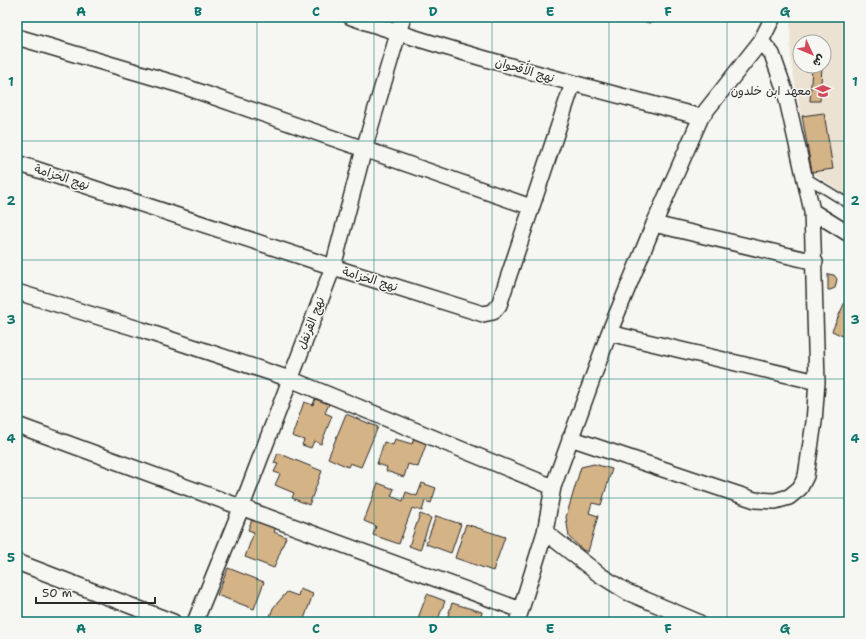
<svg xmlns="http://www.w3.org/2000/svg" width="866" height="639" viewBox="0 0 866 639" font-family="'Shantell Sans','Playpen Sans Arabic',sans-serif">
<rect width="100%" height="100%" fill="#f6f6f2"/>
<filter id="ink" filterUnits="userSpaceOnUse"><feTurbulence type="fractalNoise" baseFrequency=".025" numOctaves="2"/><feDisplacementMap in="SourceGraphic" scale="8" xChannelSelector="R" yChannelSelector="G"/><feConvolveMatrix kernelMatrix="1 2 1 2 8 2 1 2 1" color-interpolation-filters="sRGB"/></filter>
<g filter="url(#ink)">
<path fill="#ece2d2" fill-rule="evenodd" d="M790 17H849V198L812 172 791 62ZM800 42H824V66H800Z"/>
<path fill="#d4b387" stroke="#2b2b2b" d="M627 17H651L650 23Z
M812 66H822L820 101H810Z
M824 113 833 169 812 172 802 116Z
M828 274 834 275 837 279 835 288 830 290H828Z
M847 297 849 298V348L845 346 849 339 832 331Z
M315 399 329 404 325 413 332 416 321 444 314 441 311 448 302 445 304 440 292 436 304 402 313 405Z
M346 414 378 427 361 467 350 463 348 467 328 458Z
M414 438 427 442 418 467 408 464 404 477 386 471 387 467 377 464 384 442 393 445 395 439 412 444Z
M278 453 322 471 309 505 292 498 294 493 275 485 280 474 274 472 278 464 274 463Z
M594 464 612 469 601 505 592 503 589 513 598 516 588 552 583 550 569 537 566 517 581 467Z
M378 483 394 489 391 496 403 501 406 492 417 496 422 483 436 488 431 503 425 501 422 511 412 508 399 544 373 535 376 526 364 521Z
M254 514 278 522 274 532 286 537 274 568 245 557 254 532 248 530Z
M420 514 431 518 420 550 409 546Z
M436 516 461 524 451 553 426 544Z
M466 524 505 537 493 571 455 558Z
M228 568 264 582 254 609 217 595Z
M300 589 313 594 303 622H268L273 608 287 592 298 596Z
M427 594 445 601 437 622 417 621Z
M452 603 482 612 480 622H446Z"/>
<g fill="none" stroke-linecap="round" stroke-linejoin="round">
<g stroke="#2b2b2b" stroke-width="11">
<path id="service" d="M805 177 849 204"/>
</g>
<g stroke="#2b2b2b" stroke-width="18">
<path id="minor" d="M351 17C465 56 584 86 701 117
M17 37 177 84 531 207
M17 163 333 267 483 314 493 312 499 305 573 83
M812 211 849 234
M654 224 815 262
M17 292 142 330 290 379 553 487
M609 333 817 382
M17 425 521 610
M570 438 755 500 775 501 789 497 800 488 806 476 814 422 817 382 812 211 785 91 772 54 761 41
M545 532 600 575 627 592 698 622
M17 562 173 622
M195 622 242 506 333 267 364 149 403 17
M517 622 545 532 553 487 609 333 654 224 701 117 761 41 773 17"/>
</g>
<use href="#service" stroke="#f6f6f2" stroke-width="8"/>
<use href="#minor" stroke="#f6f6f2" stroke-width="15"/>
</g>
</g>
<path fill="none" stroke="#0f766e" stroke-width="1" stroke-opacity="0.55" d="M139 17V622M257 17V622M374 17V622M492 17V622M609 17V622M727 17V622M17 141H849M17 260H849M17 379H849M17 498H849"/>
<defs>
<g id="school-bare" transform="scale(1.2)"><path d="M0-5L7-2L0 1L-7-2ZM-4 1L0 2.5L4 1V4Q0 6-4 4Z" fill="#d1495b" stroke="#f6f6f2" stroke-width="2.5" paint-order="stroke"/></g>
</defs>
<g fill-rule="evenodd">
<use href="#school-bare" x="823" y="91"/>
</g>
<g text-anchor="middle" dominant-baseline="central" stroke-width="3" stroke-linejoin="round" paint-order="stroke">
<g font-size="12" fill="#2b2b2b" stroke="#f6f6f2">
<text transform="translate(525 70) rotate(16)">نهج الأُقحوان</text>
<text transform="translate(62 177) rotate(18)">نهج الخزامة</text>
<text transform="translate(370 279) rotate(17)">نهج الخزامة</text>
<text transform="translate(311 323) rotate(-69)">نهج القرنفل</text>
</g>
<g font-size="12" fill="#2b2b2b" stroke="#f6f6f2" text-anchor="end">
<text x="811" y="91">معهد ابن خلدون</text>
</g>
</g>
<rect width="866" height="639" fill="none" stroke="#f6f6f2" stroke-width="44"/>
<g transform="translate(812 54) rotate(134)"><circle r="19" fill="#f6f6f2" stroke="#a5a5a2"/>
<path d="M0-3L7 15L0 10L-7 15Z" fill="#d1495b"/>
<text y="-6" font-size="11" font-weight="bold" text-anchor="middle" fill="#2b2b2b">ش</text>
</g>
<path d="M36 597v6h119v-6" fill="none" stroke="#2b2b2b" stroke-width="2"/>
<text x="42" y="597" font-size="12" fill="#2b2b2b" stroke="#f6f6f2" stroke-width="3" paint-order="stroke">50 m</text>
<rect x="22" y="22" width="822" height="595" fill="none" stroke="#0f766e" stroke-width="1.5"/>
<g font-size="13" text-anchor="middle" font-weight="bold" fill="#0f766e">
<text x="81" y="16">A</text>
<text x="198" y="16">B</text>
<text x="316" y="16">C</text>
<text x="433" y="16">D</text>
<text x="550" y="16">E</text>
<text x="668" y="16">F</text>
<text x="785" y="16">G</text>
<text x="11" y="86">1</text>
<text x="855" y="86">1</text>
<text x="11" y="205">2</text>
<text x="855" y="205">2</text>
<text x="11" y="324">3</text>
<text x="855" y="324">3</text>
<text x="11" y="443">4</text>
<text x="855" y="443">4</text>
<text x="11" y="562">5</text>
<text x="855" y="562">5</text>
<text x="81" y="633">A</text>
<text x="198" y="633">B</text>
<text x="316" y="633">C</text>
<text x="433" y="633">D</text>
<text x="550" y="633">E</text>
<text x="668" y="633">F</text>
<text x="785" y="633">G</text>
</g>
</svg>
